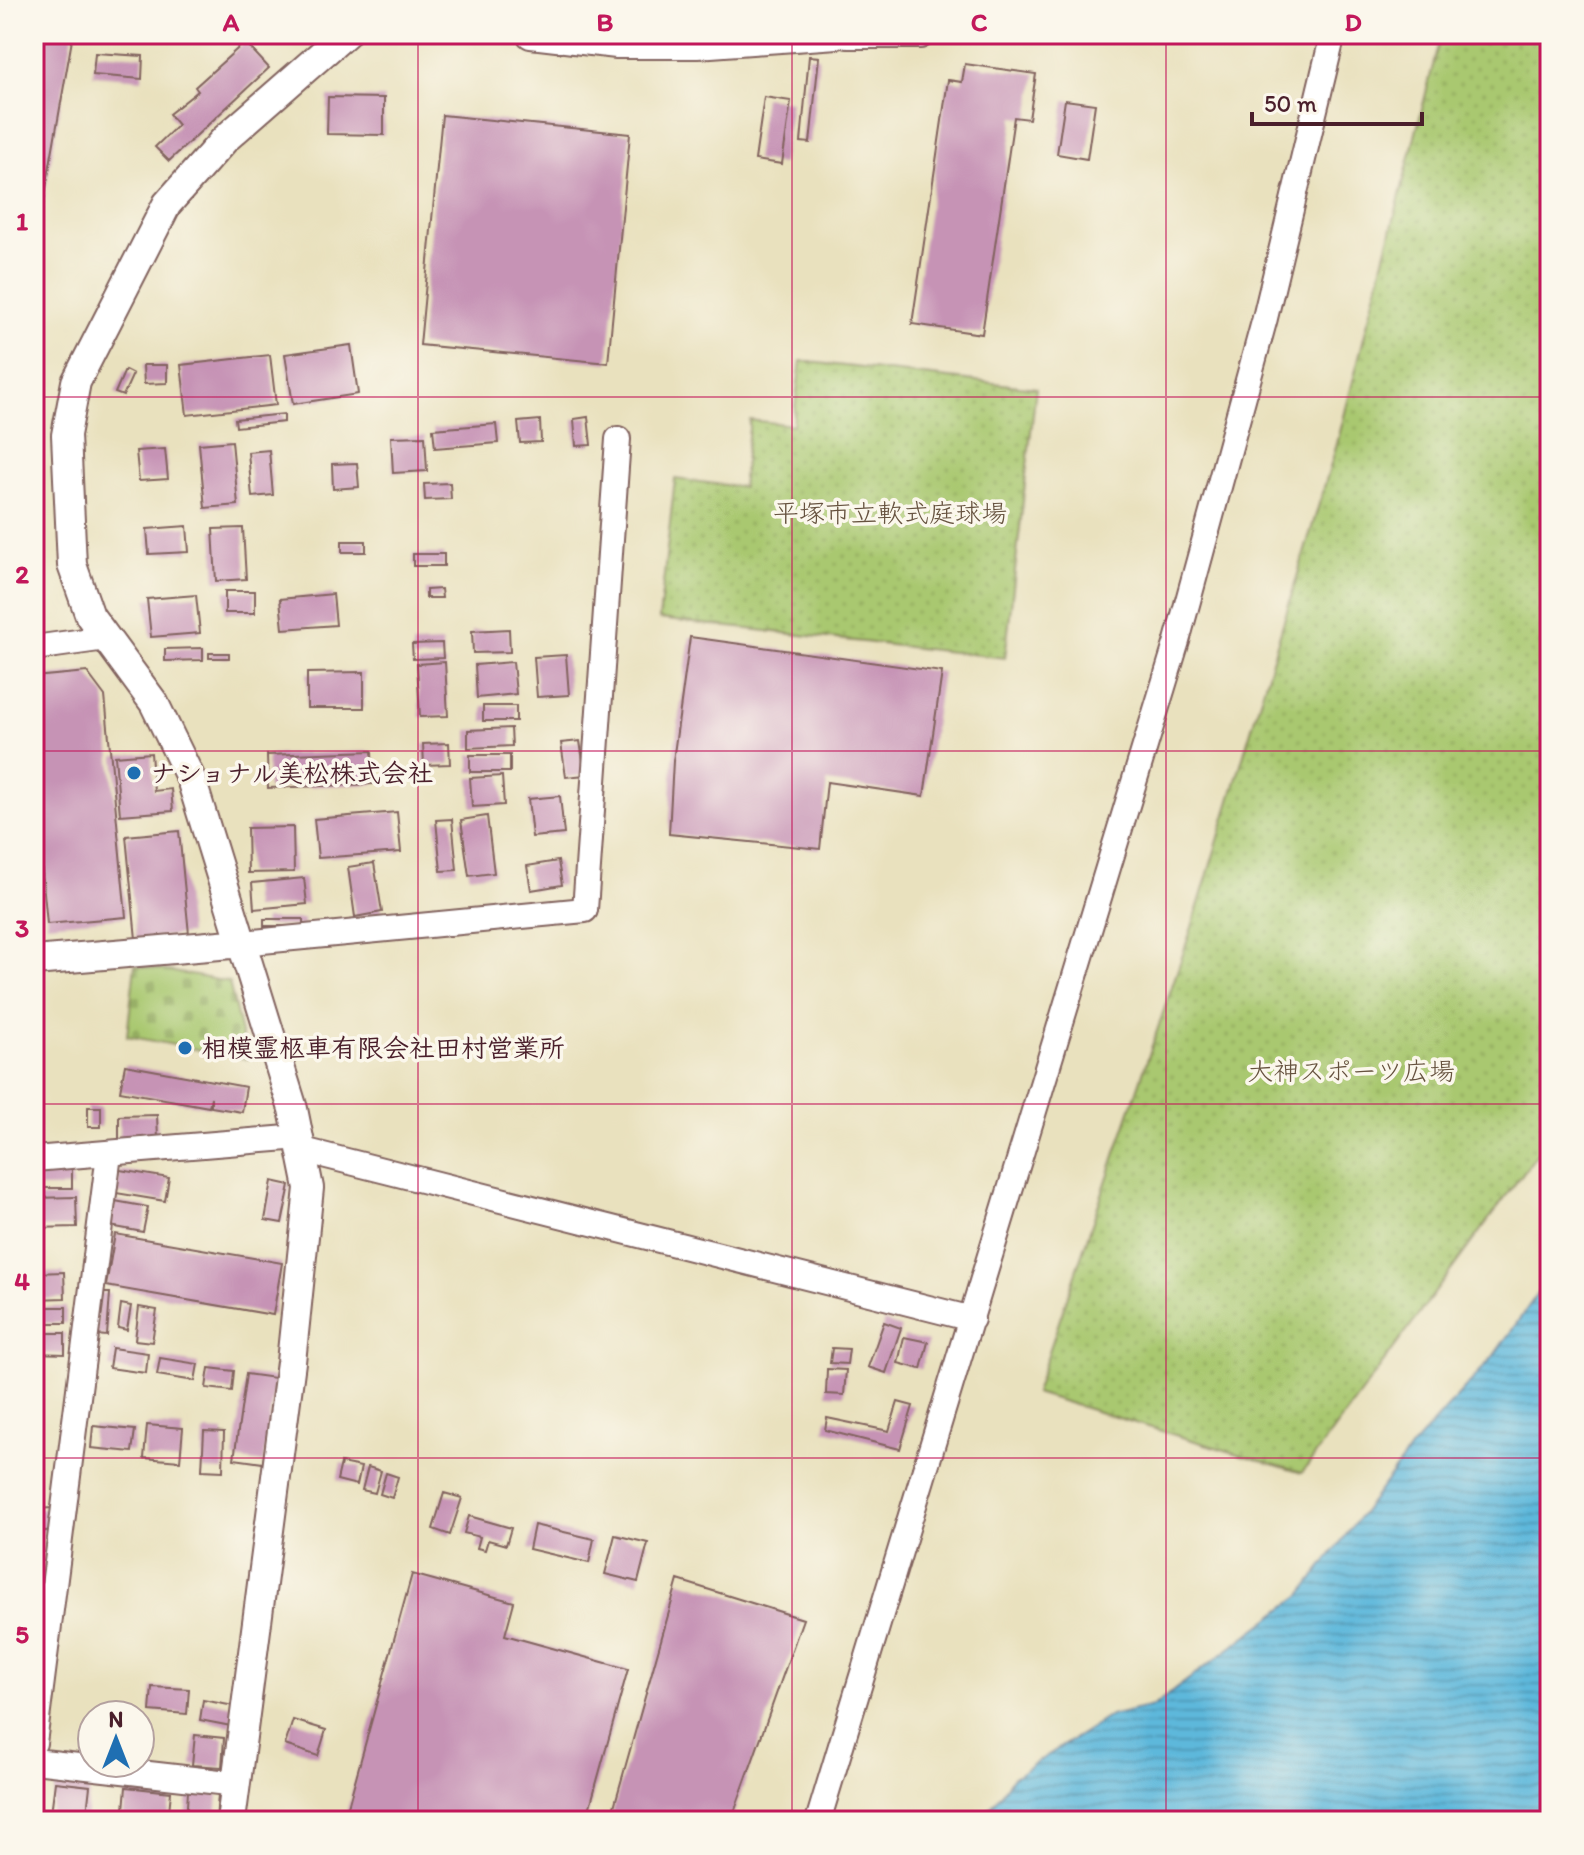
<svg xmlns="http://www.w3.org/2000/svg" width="1584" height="1855" viewBox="0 0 1584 1855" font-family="Itim,'Klee One',sans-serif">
<defs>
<pattern id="grass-dots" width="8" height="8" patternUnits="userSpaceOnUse" patternTransform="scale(2)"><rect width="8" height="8" fill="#a9c86f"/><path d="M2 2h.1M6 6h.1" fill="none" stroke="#93ab60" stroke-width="1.8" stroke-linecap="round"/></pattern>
<pattern id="cemetery-stones" width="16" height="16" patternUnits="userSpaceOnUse" patternTransform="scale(2)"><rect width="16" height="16" fill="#a9c86f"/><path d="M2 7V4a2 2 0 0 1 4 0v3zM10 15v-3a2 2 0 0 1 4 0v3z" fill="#93ab60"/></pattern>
<pattern id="water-rules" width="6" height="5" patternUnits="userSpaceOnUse" patternTransform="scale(2)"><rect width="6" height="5" fill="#5db8db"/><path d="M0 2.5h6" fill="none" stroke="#4f95b2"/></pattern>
</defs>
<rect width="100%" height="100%" fill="#fbf7ec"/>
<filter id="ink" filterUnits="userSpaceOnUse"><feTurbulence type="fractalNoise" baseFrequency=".0125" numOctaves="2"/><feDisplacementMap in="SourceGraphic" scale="16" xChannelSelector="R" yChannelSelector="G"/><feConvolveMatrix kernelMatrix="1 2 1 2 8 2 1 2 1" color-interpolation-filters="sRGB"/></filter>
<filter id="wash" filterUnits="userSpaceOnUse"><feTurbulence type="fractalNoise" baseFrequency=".006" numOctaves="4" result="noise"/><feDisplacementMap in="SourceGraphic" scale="32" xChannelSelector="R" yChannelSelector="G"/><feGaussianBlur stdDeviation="1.8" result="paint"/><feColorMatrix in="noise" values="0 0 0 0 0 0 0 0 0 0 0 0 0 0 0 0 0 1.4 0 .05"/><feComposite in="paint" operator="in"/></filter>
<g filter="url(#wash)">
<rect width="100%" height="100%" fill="#e9e1be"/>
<path fill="url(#grass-dots)" stroke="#7a744d" stroke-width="2" d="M1441 34H1550V1124L1545 1143 1302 1473 1035 1393 1192 927 1337 444Z
M801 361 1036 388 1005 658 659 619 675 479 742 487 750 420 793 425Z"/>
<path fill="url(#cemetery-stones)" stroke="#7a744d" stroke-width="2" d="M135 965 229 982 247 1059 127 1036Z"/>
<path fill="url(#water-rules)" stroke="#546c83" stroke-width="2" d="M1550 1276V1821H981L1012 1778 1110 1716 1153 1706 1301 1595 1412 1447 1492 1358Z"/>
<g id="blocks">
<path fill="#c693b5" d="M34 34H73L39 228 34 227Z
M245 42 269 68 169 161 155 147 178 125 169 114 198 91 195 87Z
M95 53 143 56 142 79 93 75Z
M809 56 819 57 810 143 801 142Z
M965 64 1036 74 1029 119 1014 117 982 334 912 324 948 80 962 82Z
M328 97 384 98V135L327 134Z
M764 97 791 101 782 164 755 160Z
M1065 100 1095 104 1087 159 1057 154Z
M442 115 630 134 608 363 420 345Z
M351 345 358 394 293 404 285 354Z
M270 355 276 405 187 415 181 365Z
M143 365H167V383L144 384Z
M125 370 133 374 123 396 115 393Z
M284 414V422L236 427 235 419Z
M588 417 591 445 576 446 574 419Z
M540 420 541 442 520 443 518 422Z
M496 424 498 443 435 448 433 429Z
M425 436 427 471 393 473 391 437Z
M232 441 238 505 205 508 199 444Z
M165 449 168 479 139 481 136 451Z
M269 450 273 495 252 497 248 452Z
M357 463 359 487 333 489 332 464Z
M450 483 451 499 425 500 424 484Z
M187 526 189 552 149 554 147 529Z
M243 528 246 579 216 581 213 529Z
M342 541H366V552H342Z
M413 554H444V566H413Z
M441 589 442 598H426V590Z
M225 591H255V613H225Z
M333 594 336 625 283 629 280 599Z
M196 595 200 633 151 637 147 599Z
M509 629 510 652 473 653 472 631Z
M690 637 942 672 924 796 827 782 820 849 669 834 673 761Z
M442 643 443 658 413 659 412 644Z
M203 648V660L165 661V649Z
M209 653H229V658H209Z
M566 655 569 695 537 697 534 657Z
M445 662 448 716 420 717 417 664Z
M513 662 516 694 477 698 475 665Z
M87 672 105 696 126 917 47 924 34 786V677Z
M364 672V708H307V673Z
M483 706H516V721H483Z
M511 728 512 746 468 748V730Z
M580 741 585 775 566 777 561 743Z
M449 743 450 764 424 765 423 744Z
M372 751 373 784 268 788 267 755Z
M151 753 154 791 171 789 173 811 120 815 115 756Z
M470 755H510V772H470Z
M502 776 504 805 472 807 470 778Z
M560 796 564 834 532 837 528 799Z
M397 812 401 852 318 858 314 819Z
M487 816 494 873 469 876 461 820Z
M452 819 457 870 441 871 436 820Z
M293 827 294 872 248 873 247 828Z
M179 831 189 934 136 939 126 836Z
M558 861 562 885 531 890 527 866Z
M374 863 382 912 355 917 348 867Z
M304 878 307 904 254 909 252 883Z
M264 919H303V926H264Z
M125 1065 246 1087 242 1112 211 1107V1097L209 1107 120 1091Z
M34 1105H39V1129H34Z
M88 1107H101V1127H88Z
M157 1115 158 1139 119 1140V1116Z
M39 1164H72V1188H39Z
M120 1170 169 1178 165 1201 116 1193Z
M272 1181 290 1185 282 1223 265 1220Z
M76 1197 77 1227 34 1228V1198Z
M115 1201 148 1207 143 1232 110 1226Z
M115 1234 282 1263 273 1315 106 1286Z
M64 1272 65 1298 34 1299V1273Z
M99 1293H110L107 1336 96 1335Z
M121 1304 131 1306 127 1330 118 1328Z
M34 1307H66V1323H34Z
M139 1307 157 1310 152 1342 135 1340Z
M884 1322 901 1328 886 1373 868 1367Z
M34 1333H65V1354L34 1353Z
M904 1337 928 1342 921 1369 898 1363Z
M112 1348 148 1353 146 1373 109 1368Z
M832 1348 849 1349 847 1364 830 1363Z
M160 1358 198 1364 195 1381 157 1375Z
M209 1368 234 1371 232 1391 206 1388Z
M827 1369 846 1370 844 1395 826 1394Z
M246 1374 275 1378 263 1463 234 1459Z
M898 1402 913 1406 900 1449 825 1430 827 1418 889 1431Z
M147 1425 183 1428 180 1461 144 1458Z
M93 1426 135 1430 132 1452 91 1448Z
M204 1431 224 1432 223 1471 202 1470Z
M341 1463 361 1467 357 1485 337 1480Z
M368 1467 381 1471 375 1493 362 1490Z
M386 1473 398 1477 392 1498 380 1494Z
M444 1493 462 1498 450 1535 433 1529Z
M53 1508 55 1530 34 1532V1509Z
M469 1516 511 1528 506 1545 488 1540 485 1550 477 1548 480 1537 464 1533Z
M534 1525 594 1539 589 1563 529 1549Z
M615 1535 648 1543 638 1582 605 1574Z
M412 1574 514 1602 505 1635 628 1669 586 1821H344Z
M678 1580 803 1619 731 1821H610Z
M34 1588 44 1589 41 1613 34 1612Z
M152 1687 189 1689 187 1714 150 1711Z
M203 1700 234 1706 231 1726 200 1720Z
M293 1720 326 1730 318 1756 285 1745Z
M195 1735 224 1738 222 1767 192 1765Z
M55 1782 90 1786 86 1821H50Z
M126 1787 171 1792 168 1821H123Z
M188 1791 218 1794 216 1821H186Z"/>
</g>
</g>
<g filter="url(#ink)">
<use href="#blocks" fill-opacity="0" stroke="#82635e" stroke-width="2"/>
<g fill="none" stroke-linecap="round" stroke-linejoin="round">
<g stroke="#82635e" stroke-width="28">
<path id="minor" d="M34 648 106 638
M243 943 585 910 618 439
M303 1150 972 1319
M34 1159 300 1137
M34 1743 109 1154
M34 1761 237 1784
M818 1821 1177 641 1265 318 1333 34"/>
</g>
<g stroke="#82635e" stroke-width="32">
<path id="tertiary" d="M531 34 617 44H697L837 34
M848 34H920
M34 961 243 943
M231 1821 291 1362 309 1188 293 1109 191 779 154 703 90 616 72 565 66 435 76 382 167 204 225 139 345 34"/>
</g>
<use href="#minor" stroke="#fff" stroke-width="24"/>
<use href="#tertiary" stroke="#fff" stroke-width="28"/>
</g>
</g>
<path fill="none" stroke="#c2185b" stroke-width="2" stroke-opacity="0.55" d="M418 34V1821M792 34V1821M1166 34V1821M34 397H1550M34 751H1550M34 1104H1550M34 1458H1550"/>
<g fill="#1f6fb2" stroke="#fbf7ec" stroke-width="3">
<circle cx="134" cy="773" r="8"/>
<circle cx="185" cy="1048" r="8"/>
</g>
<g text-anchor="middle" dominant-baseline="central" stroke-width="7" stroke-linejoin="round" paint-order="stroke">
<g font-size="26" fill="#66523f" stroke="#fbf7ec">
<text x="890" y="513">平塚市立軟式庭球場</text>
<text x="1351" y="1071">大神スポーツ広場</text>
</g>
<g font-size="26" font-weight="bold" fill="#4a1f2b" stroke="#fbf7ec" text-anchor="start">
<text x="150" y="773">ナショナル美松株式会社</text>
<text x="201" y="1048">相模霊柩車有限会社田村営業所</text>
</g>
</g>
<rect width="1584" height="1855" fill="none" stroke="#fbf7ec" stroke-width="88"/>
<g transform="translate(116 1739)"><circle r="38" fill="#fbf7ec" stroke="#b4a19f" stroke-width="2"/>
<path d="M0-6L14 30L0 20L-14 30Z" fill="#1f6fb2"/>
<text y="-12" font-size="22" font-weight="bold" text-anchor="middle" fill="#4a1f2b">N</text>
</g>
<path d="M1252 112v12h170v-12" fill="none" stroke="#4a1f2b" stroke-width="4"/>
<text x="1264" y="112" font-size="24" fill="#4a1f2b" stroke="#fbf7ec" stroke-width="6" paint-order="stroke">50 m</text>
<rect x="44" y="44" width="1496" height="1767" fill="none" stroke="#c2185b" stroke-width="3"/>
<g font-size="26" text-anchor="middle" font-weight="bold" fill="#c2185b">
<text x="231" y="31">A</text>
<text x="605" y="31">B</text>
<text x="979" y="31">C</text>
<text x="1353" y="31">D</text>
<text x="22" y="230">1</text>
<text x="22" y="583">2</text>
<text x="22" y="937">3</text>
<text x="22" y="1290">4</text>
<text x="22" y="1643">5</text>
</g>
</svg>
